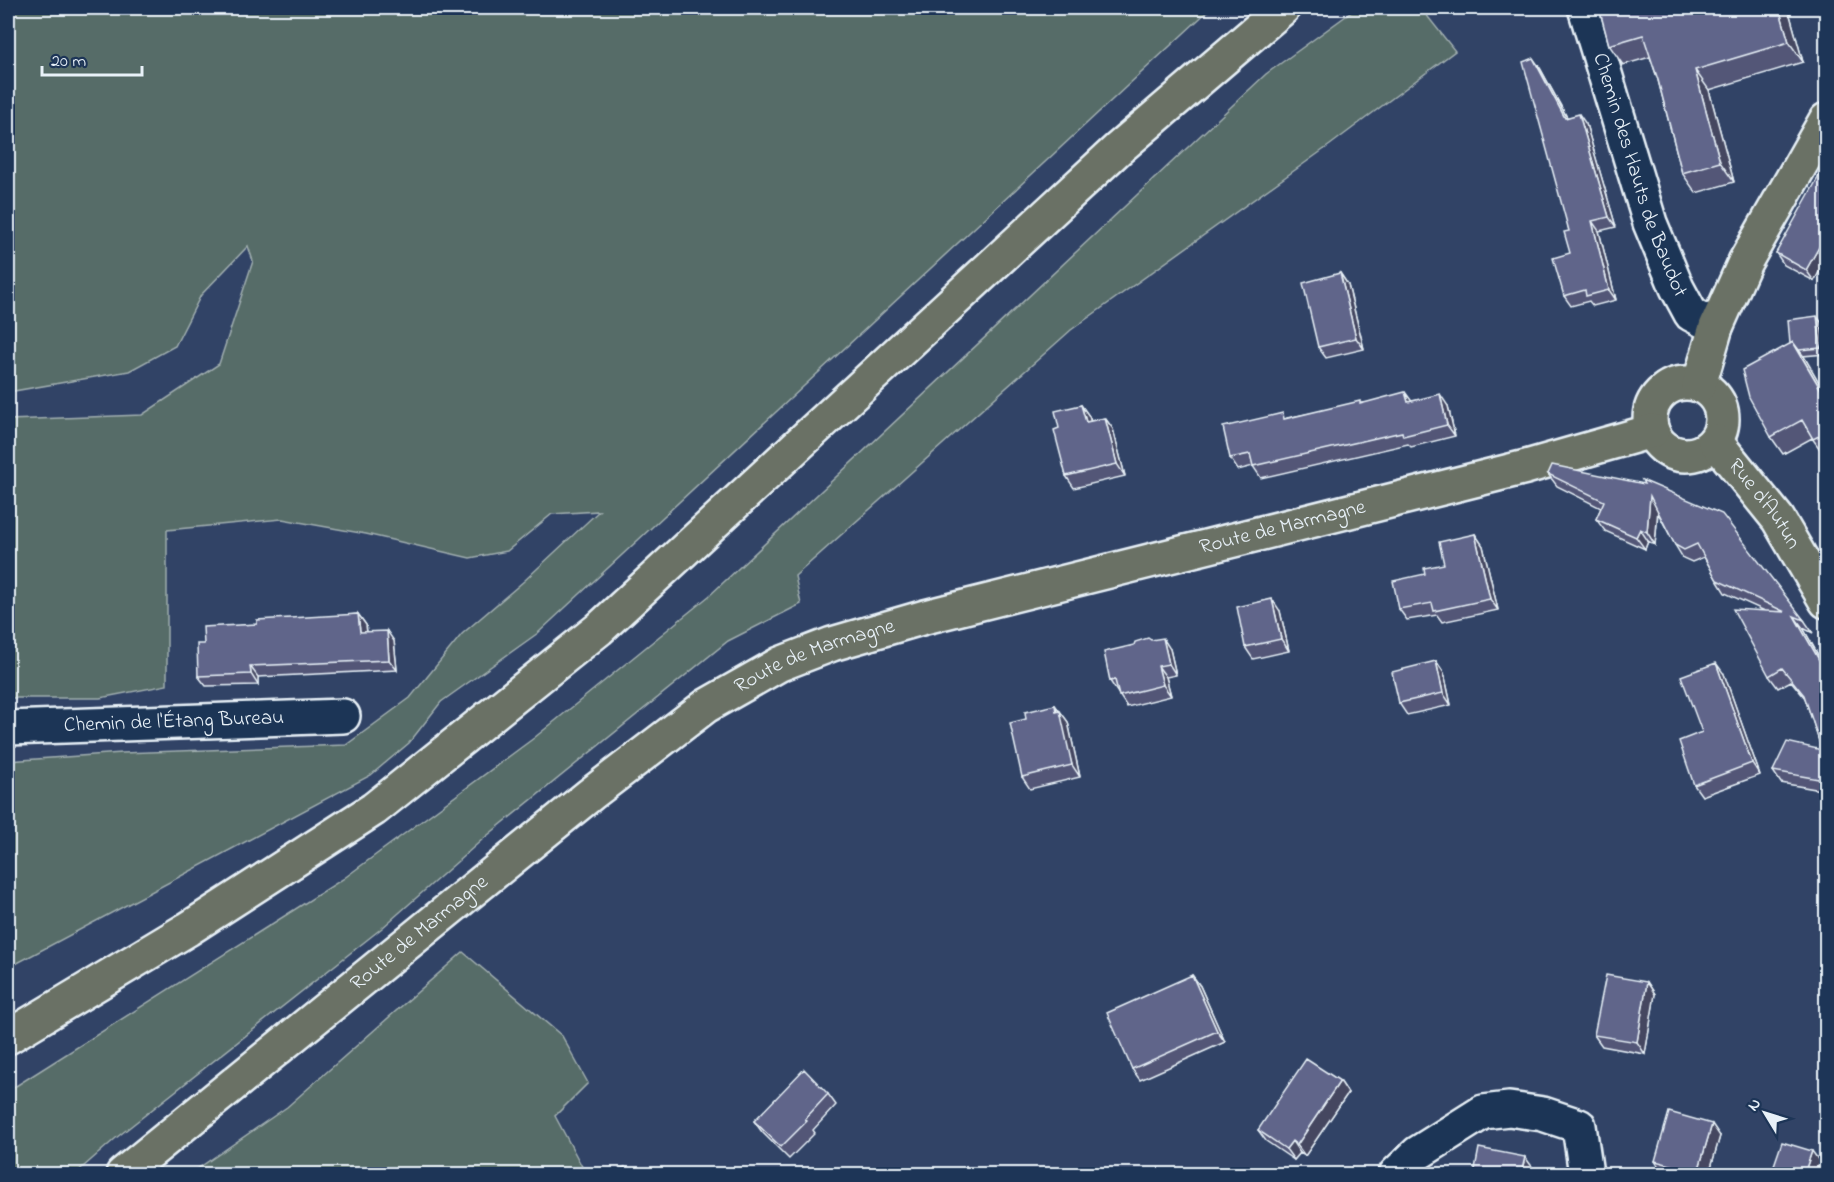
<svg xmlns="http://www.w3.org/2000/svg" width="1834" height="1182" viewBox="0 0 1834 1182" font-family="'Indie Flower',sans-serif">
<rect width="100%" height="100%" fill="#314366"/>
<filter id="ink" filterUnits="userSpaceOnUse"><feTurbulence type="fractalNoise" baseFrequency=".0167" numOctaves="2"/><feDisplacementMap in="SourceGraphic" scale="12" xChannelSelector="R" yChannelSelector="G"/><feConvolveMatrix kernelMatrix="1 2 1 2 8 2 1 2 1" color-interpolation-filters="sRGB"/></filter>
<g filter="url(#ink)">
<path fill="#576c67" stroke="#a0aeb0" stroke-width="1.5" d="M8 8H1211L538 633 441 702 409 743 371 775 8 968V761L122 753 346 745 410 698 462 634 524 581 599 511 552 514 507 551 470 558 366 534 282 519 167 530V685L100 698H8V420L142 415 219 364 253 261 248 246 201 295 175 346 129 371 8 392Z
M1357 8H1421L1455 51 1330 145 1071 330 795 576 801 604 728 641 483 839 382 928 116 1138 75 1174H8V1091L343 879 534 738 709 596 1266 74Z
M463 952 562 1036 588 1083 555 1116 586 1174H190L287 1107Z"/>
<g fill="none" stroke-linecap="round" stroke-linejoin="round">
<g stroke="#e8f1f8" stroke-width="38">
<g id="minor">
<path id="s1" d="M1585 8 1650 223 1677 288 1691 314 1716 327"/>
<path id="s2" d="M8 728 343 716"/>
<path d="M1396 1174 1418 1153 1483 1112 1509 1109 1543 1114 1579 1126 1586 1174"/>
</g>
</g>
<g stroke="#e8f1f8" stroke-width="38">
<g id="major">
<circle cx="1686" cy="419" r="36"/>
<path d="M1699 385 1716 327 1745 262 1826 120"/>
<path id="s3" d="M1715 441 1778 519 1826 601"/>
<path d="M8 1037 188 929 374 809 599 629 1118 149 1283 8"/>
<path id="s4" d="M123 1174 591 794 706 706 780 664 832 644 925 617 1526 467 1652 431"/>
</g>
</g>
<use href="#minor" stroke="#1d3557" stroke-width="33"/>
<use href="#major" stroke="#6b7165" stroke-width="33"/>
</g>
<path fill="#535777" stroke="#e8f1f8" stroke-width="1.5" d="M1599 8H1788L1803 62 1709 90 1734 182 1696 193 1682 173 1658 80 1650 57 1623 65 1609 45Z
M1540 68 1567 117 1586 124 1616 227 1599 231 1616 300 1593 306 1589 301 1571 306 1564 296 1570 253 1569 231Z
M1827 172V258L1814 281 1784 265 1776 253Z
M1340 273 1348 285 1364 349 1326 358 1318 347Z
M1821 322 1825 354 1803 356 1827 396V455L1825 456 1812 438 1783 454 1771 437 1790 344Z
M1412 401 1448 406 1455 436 1411 447 1408 444 1261 478 1253 466 1238 470 1230 458 1287 418 1361 403Z
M1081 405 1089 416 1091 421 1105 418 1113 429 1125 476 1074 488 1066 476 1059 428Z
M1548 474 1644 484 1804 620 1813 633 1803 628 1827 671V791L1781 783 1773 771 1822 750 1805 698 1791 681 1778 688 1769 676 1765 611 1725 593 1717 580 1704 557 1692 562 1683 558 1675 545 1658 513 1655 545 1648 541 1645 549 1605 531 1596 519 1601 508 1557 486Z
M1475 534 1483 546 1498 610 1442 622 1437 615 1407 620 1399 609 1444 564Z
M1280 611 1289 651 1253 659 1245 647Z
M358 614 366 625 367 632 394 641 397 670 258 677V685L206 686 198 676 204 644 257 624Z
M1170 649 1176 675 1166 677 1171 696 1127 707 1110 681Z
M1436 661 1444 673 1451 705 1407 715 1399 703Z
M1724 674 1760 775 1702 796 1694 785 1702 732Z
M1055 705 1068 722 1080 777 1030 789 1022 777 1026 719Z
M1192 975 1200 986 1225 1042 1140 1080 1132 1069Z
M1647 982 1655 994 1645 1054 1602 1046 1594 1035Z
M1340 1081 1348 1093 1305 1156 1300 1153 1294 1160 1266 1141 1258 1130Z
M828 1094 836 1105 813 1130 815 1133 789 1159 762 1132 754 1121Z
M1720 1136 1709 1174H1670L1663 1173 1655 1161Z"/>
<path fill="#444761" stroke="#e8f1f8" stroke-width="1.5" d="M1779 8H1788L1803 62 1789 42Z
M1533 58 1540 68 1572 127 1565 118Z
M1695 70 1709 90 1734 182 1720 162Z
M1579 114 1586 124 1616 227 1609 217Z
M1592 221 1599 231 1616 300 1609 290Z
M1827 233V258L1814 281 1806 270Z
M1340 273 1348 285 1364 349 1356 338Z
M1817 316 1821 322 1825 354 1821 348Z
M1793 342 1805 358 1827 396V400Z
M1405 392 1413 403 1408 402Z
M1440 394 1448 406 1455 436 1447 425Z
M1081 405 1089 416 1094 434 1086 422Z
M1105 418 1113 429 1125 476 1117 464Z
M1650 496 1658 508 1655 545 1647 532Z
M1640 529 1648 541 1645 549 1636 537Z
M1475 534 1483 546 1498 610 1490 599Z
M1272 599 1280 611 1289 651 1281 639Z
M358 614 366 625 368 642 360 632Z
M1794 616 1803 628 1827 671V674Z
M387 631 394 641 397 670 389 660Z
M1163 638 1170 649 1176 675 1169 664Z
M1436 661 1444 673 1451 705 1443 693Z
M1716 663 1724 674 1760 775 1752 763Z
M250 666 258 677V685L251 674Z
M1158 666 1166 677 1171 696 1163 685Z
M1055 705 1061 714 1060 711 1068 722 1080 777 1072 765Z
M1192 975 1200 986 1225 1042 1217 1031Z
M1647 982 1655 994 1645 1054 1637 1042Z
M1340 1081 1348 1093 1305 1156 1297 1145Z
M1712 1124 1720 1136 1709 1174H1700L1698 1172Z
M1292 1141 1300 1153 1294 1160 1286 1149Z
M1812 1151 1820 1162 1816 1174H1804Z
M1525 1157 1533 1168 1531 1174H1521Z"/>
<path fill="#61658a" stroke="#e8f1f8" stroke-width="1.5" d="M1599 8H1779L1789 42 1695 70 1720 162 1682 173 1658 80 1643 35 1609 45Z
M1533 58 1565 118 1579 114 1609 217 1592 221 1609 290 1586 296 1585 290 1564 296 1553 258 1570 253 1564 232 1569 231 1523 62Z
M1823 169 1827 172V233L1806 270 1776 253Z
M1340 273 1356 338 1318 347 1303 283Z
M1817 316 1821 348 1799 350 1793 342 1790 344 1788 320Z
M1793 342 1827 400V432L1813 439 1802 420 1771 437 1749 397 1742 370Z
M1405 392 1408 402 1440 394 1447 425 1403 436 1402 432 1253 466 1250 454 1230 458 1223 427 1283 413 1284 419 1360 401V404Z
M1081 405 1086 422 1105 418 1117 464 1066 476 1054 430 1059 428 1055 411Z
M1552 465 1644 484 1642 480 1722 514 1804 620 1794 616 1827 674V786L1824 780 1773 771 1787 742 1822 750 1804 695 1782 668 1769 676 1733 609 1785 612 1717 580 1697 544 1684 550 1675 545 1650 496 1647 532 1640 529 1636 537 1596 519 1604 501 1548 474Z
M1827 513V524L1822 516Z
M1475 534 1490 599 1434 611 1432 603 1399 609 1393 581 1425 574 1424 568 1444 564 1439 542Z
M1272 599 1281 639 1245 647 1237 607Z
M358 614 360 632 387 631 389 660 250 666 251 674 198 676 197 644H204L203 627 257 624V620Z
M1148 638 1151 640 1163 638 1169 664 1158 666 1163 685 1119 696 1115 680 1110 681 1104 652 1134 645 1135 642Z
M1436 661 1443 693 1399 703 1392 672Z
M1716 663 1752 763 1694 785 1679 741 1702 732 1681 676Z
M1055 705 1056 712 1060 711 1072 765 1022 777 1010 723 1026 719 1025 712Z
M1192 975 1217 1031 1132 1069 1107 1013Z
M1606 975 1647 982 1637 1042 1594 1035Z
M1306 1059 1340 1081 1297 1145 1292 1141 1286 1149 1258 1130Z
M804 1069 828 1094 805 1119 807 1121 781 1147 754 1121Z
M1669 1112 1712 1124 1698 1172 1655 1161Z
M1782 1142 1812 1151 1804 1174H1771Z
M1479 1148 1525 1157 1521 1174H1474Z
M625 1167 629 1174H607Z"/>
</g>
<g text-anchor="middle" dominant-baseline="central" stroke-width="4.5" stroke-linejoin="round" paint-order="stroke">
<g font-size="21" fill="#e8f1f8" stroke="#1d3557">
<text stroke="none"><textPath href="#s1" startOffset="176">Chemin des Hauts de Baudot</textPath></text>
<text stroke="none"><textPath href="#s3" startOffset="80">Rue d'Autun</textPath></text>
<text stroke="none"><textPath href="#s4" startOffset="1354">Route de Marmagne</textPath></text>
<text stroke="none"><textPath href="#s4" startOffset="868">Route de Marmagne</textPath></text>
<text stroke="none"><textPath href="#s2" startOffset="166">Chemin de l'Étang Bureau</textPath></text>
<text stroke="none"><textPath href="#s4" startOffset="382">Route de Marmagne</textPath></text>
</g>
</g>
<rect width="1834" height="1182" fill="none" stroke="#1d3557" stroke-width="30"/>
<rect x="15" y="15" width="1804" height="1152" fill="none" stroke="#e8f1f8" stroke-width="2" filter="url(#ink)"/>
<g transform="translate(1765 1113) rotate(308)" stroke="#1d3557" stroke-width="4.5" paint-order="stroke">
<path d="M0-4.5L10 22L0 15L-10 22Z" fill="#e8f1f8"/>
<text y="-9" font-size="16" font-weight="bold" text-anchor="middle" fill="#e8f1f8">N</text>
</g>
<path d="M42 66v9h100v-9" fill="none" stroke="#e8f1f8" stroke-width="3"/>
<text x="51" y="66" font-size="18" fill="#e8f1f8" stroke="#1d3557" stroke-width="4.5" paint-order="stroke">20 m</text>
</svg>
